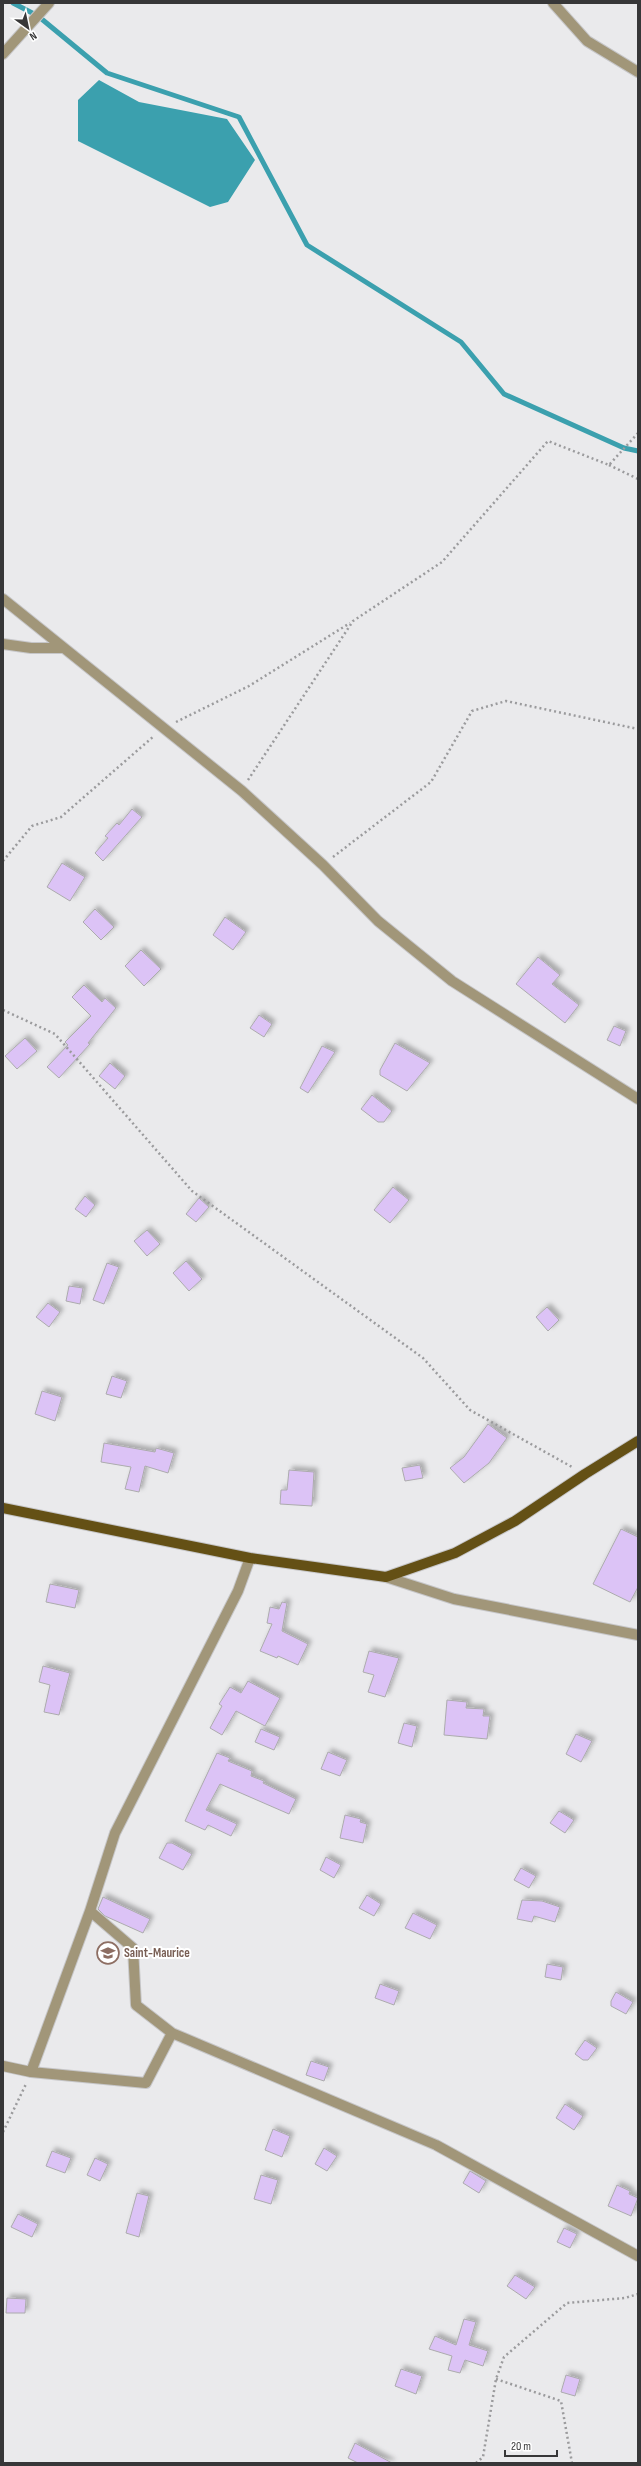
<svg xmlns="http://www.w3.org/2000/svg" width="641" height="2466" viewBox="0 0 641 2466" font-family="'Sofia Sans Condensed',sans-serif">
<defs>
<filter id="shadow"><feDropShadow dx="3.5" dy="-3.5" stdDeviation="2" flood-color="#0004"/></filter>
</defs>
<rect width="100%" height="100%" fill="#eaeaec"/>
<path fill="#3ba0ae" d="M99 80 139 102 227 119 255 160 228 202 210 207 78 141V100Z"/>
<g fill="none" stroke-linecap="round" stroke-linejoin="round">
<path stroke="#3ba0ae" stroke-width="5" d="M13 3 38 16 107 73 239 117 307 245 461 342 504 394 624 448 638 451"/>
</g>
<path fill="#dcc3f6" stroke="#acabad" filter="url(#shadow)" d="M132 809 142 817 103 861 95 853 108 838 105 836 117 823 119 825Z
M62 863 85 877 70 901 47 887Z
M95 909 114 927 101 940 83 922Z
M225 917 246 932 233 950 213 935Z
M141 950 161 969 144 986 125 966Z
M538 957 560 975 552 984 579 1005 565 1023 516 984Z
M84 985 102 1002 105 998 116 1008 88 1043 90 1044 59 1078 47 1067 68 1045 65 1042 91 1016 72 997Z
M259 1015 272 1024 264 1037 250 1028Z
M614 1026 626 1031 620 1046 607 1040Z
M25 1038 37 1051 17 1069 5 1056Z
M395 1043 430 1063 407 1091 380 1075V1070Z
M322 1046 335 1052 308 1093 300 1088Z
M110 1063 125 1076 115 1089 99 1076Z
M372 1095 392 1111 384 1122H378L361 1109Z
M393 1187 409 1200 390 1223 374 1210Z
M85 1196 95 1205 86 1217 75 1209Z
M199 1198 209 1207 196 1222 186 1214Z
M147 1230 160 1244 147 1256 134 1241Z
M186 1261 202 1279 189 1291 173 1273Z
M107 1263 119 1267 104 1304 93 1300Z
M69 1286 83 1288 80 1304 66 1301Z
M48 1303 60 1312 49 1327 36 1317Z
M547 1307 559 1320 548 1331 536 1317Z
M112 1376 127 1381 121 1398 106 1394Z
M42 1391 62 1397 55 1421 35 1414Z
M488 1424 507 1438 489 1463 464 1483 450 1468 464 1457Z
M104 1443 155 1452 156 1448 174 1453 168 1473 145 1466 139 1492 125 1489 131 1467 101 1462Z
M420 1465 423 1478 405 1481 402 1468Z
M289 1470 314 1472 312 1506 280 1504 281 1490H287Z
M621 1529 638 1537V1587L630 1602 593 1584Z
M50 1584 79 1590 75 1608 46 1602Z
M282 1602 287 1603 282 1631 308 1644 298 1665 278 1656 277 1658 260 1651 272 1624 267 1623 270 1607 279 1609Z
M369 1651 399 1658 385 1697 368 1692 374 1675 363 1672Z
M43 1666 70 1673 59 1715 44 1712 50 1685 39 1682Z
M248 1681 280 1698 265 1726 236 1711 222 1735 210 1728 222 1706 219 1704 230 1687 241 1693Z
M447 1700 467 1702 466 1708 484 1709 483 1716H490L487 1739 444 1735Z
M404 1723 417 1726 412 1747 398 1743Z
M261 1729 280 1737 274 1750 255 1742Z
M576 1734 592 1741 581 1762 566 1754Z
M328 1752 347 1760 340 1776 321 1769Z
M217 1753 230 1758 228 1761 252 1771 251 1776 264 1781 263 1783 296 1799 289 1814 220 1784 206 1810 237 1824 231 1836 208 1825 205 1830 185 1821Z
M559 1811 574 1820 565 1833 550 1823Z
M345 1815 361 1819 360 1822 367 1824 363 1843 340 1838Z
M167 1843H172L192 1854 183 1870 159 1858Z
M326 1857 341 1865 334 1878 320 1870Z
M521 1868 536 1876 529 1888 514 1880Z
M367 1895 381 1904 374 1916 359 1908Z
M103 1897 150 1919 143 1933 105 1916 98 1909Z
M522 1900 542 1901 560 1907 555 1922 534 1916 532 1922 517 1919Z
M413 1913 437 1925 430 1939 405 1928Z
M547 1964 563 1967 561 1980 545 1977Z
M380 1984 399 1991 394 2005 375 1998Z
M616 1992 633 2002 626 2014 611 2006V2001Z
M585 2040 597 2048 588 2060H583L575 2054Z
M311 2061 329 2067 324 2081 306 2075Z
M565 2104 583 2116 574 2130 556 2118Z
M273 2129 290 2136 282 2157 265 2150Z
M324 2148 337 2156 327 2171 315 2164Z
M52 2151 71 2158 65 2173 46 2166Z
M95 2158 108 2164 100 2181 87 2175Z
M470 2171 486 2181 479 2193 463 2183Z
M261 2175 278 2180 271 2204 254 2199Z
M617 2185 630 2191 629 2194 638 2198 631 2216 608 2206Z
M137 2193 149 2196 139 2237 126 2233Z
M18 2214 38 2224 32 2237 11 2227Z
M564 2228 577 2234 570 2248 557 2242Z
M515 2275 535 2287 526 2299 507 2286Z
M7 2298 26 2299 25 2313H6Z
M464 2319 476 2322 469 2345 488 2351 483 2366 465 2360 460 2373 448 2370 452 2356 429 2349 435 2336 456 2345Z
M401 2369 422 2376 416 2394 395 2386Z
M566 2375 580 2379 575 2396 561 2392Z
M355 2443 392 2463H358L348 2458Z"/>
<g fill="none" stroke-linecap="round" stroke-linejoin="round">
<g stroke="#c6c6c8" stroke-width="12">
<path id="minor" d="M553 3 587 41 638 72
M3 54 49 3
M3 599 242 791 323 865 378 921 452 981 638 1099
M3 644 31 648H62
M386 1577 454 1599 638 1635
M90 1911 133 1948 136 2005 172 2033
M3 2066 31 2072 146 2083 172 2033 436 2145 638 2256
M31 2072 90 1911 115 1833 238 1591 250 1558"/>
</g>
<g stroke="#c6c6c8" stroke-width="12">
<path id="major" d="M3 1508 250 1558 386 1577 455 1553 515 1521 585 1474 638 1441"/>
</g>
<path stroke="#9b9b9d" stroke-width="2.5" stroke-dasharray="2 3" stroke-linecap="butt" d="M609 465 638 479
M176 722 249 686 350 623
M248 780 353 621 442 562 548 441 609 465 638 433
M333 857 431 782 472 711 506 701 638 729
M3 861 32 826 61 817 154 736
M3 1010 55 1034 192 1191 423 1358 470 1410 572 1467
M3 2132 26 2084
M496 2379 561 2401 572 2463
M476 2463 483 2457 496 2379 504 2357 567 2303 625 2298 638 2294"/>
<use href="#minor" stroke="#a19679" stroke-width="10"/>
<use href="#major" stroke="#645015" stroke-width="10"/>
</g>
<defs>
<g id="school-ring" transform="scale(1.15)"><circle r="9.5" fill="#fff" stroke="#8d6e63" stroke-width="1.5"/><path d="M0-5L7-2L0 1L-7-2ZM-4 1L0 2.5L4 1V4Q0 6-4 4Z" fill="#8d6e63"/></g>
</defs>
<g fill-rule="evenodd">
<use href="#school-ring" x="108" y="1953"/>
</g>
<g text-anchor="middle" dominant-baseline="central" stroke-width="4" stroke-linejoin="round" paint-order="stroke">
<g font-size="13" font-weight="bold" fill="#785e54" stroke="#fff" text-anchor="start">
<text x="124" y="1953">Saint-Maurice</text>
</g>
</g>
<rect width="641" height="2466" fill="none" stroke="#373738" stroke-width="8"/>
<g transform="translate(28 28) rotate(147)" stroke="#ffffff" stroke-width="3" paint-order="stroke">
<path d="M0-3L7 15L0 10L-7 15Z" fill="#373738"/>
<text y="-6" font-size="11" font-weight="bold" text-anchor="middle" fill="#373738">N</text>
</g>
<path d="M505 2450v6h52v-6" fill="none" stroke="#373738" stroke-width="2"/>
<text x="511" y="2450" font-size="12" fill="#373738" stroke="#ffffff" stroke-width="3" paint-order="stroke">20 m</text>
</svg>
